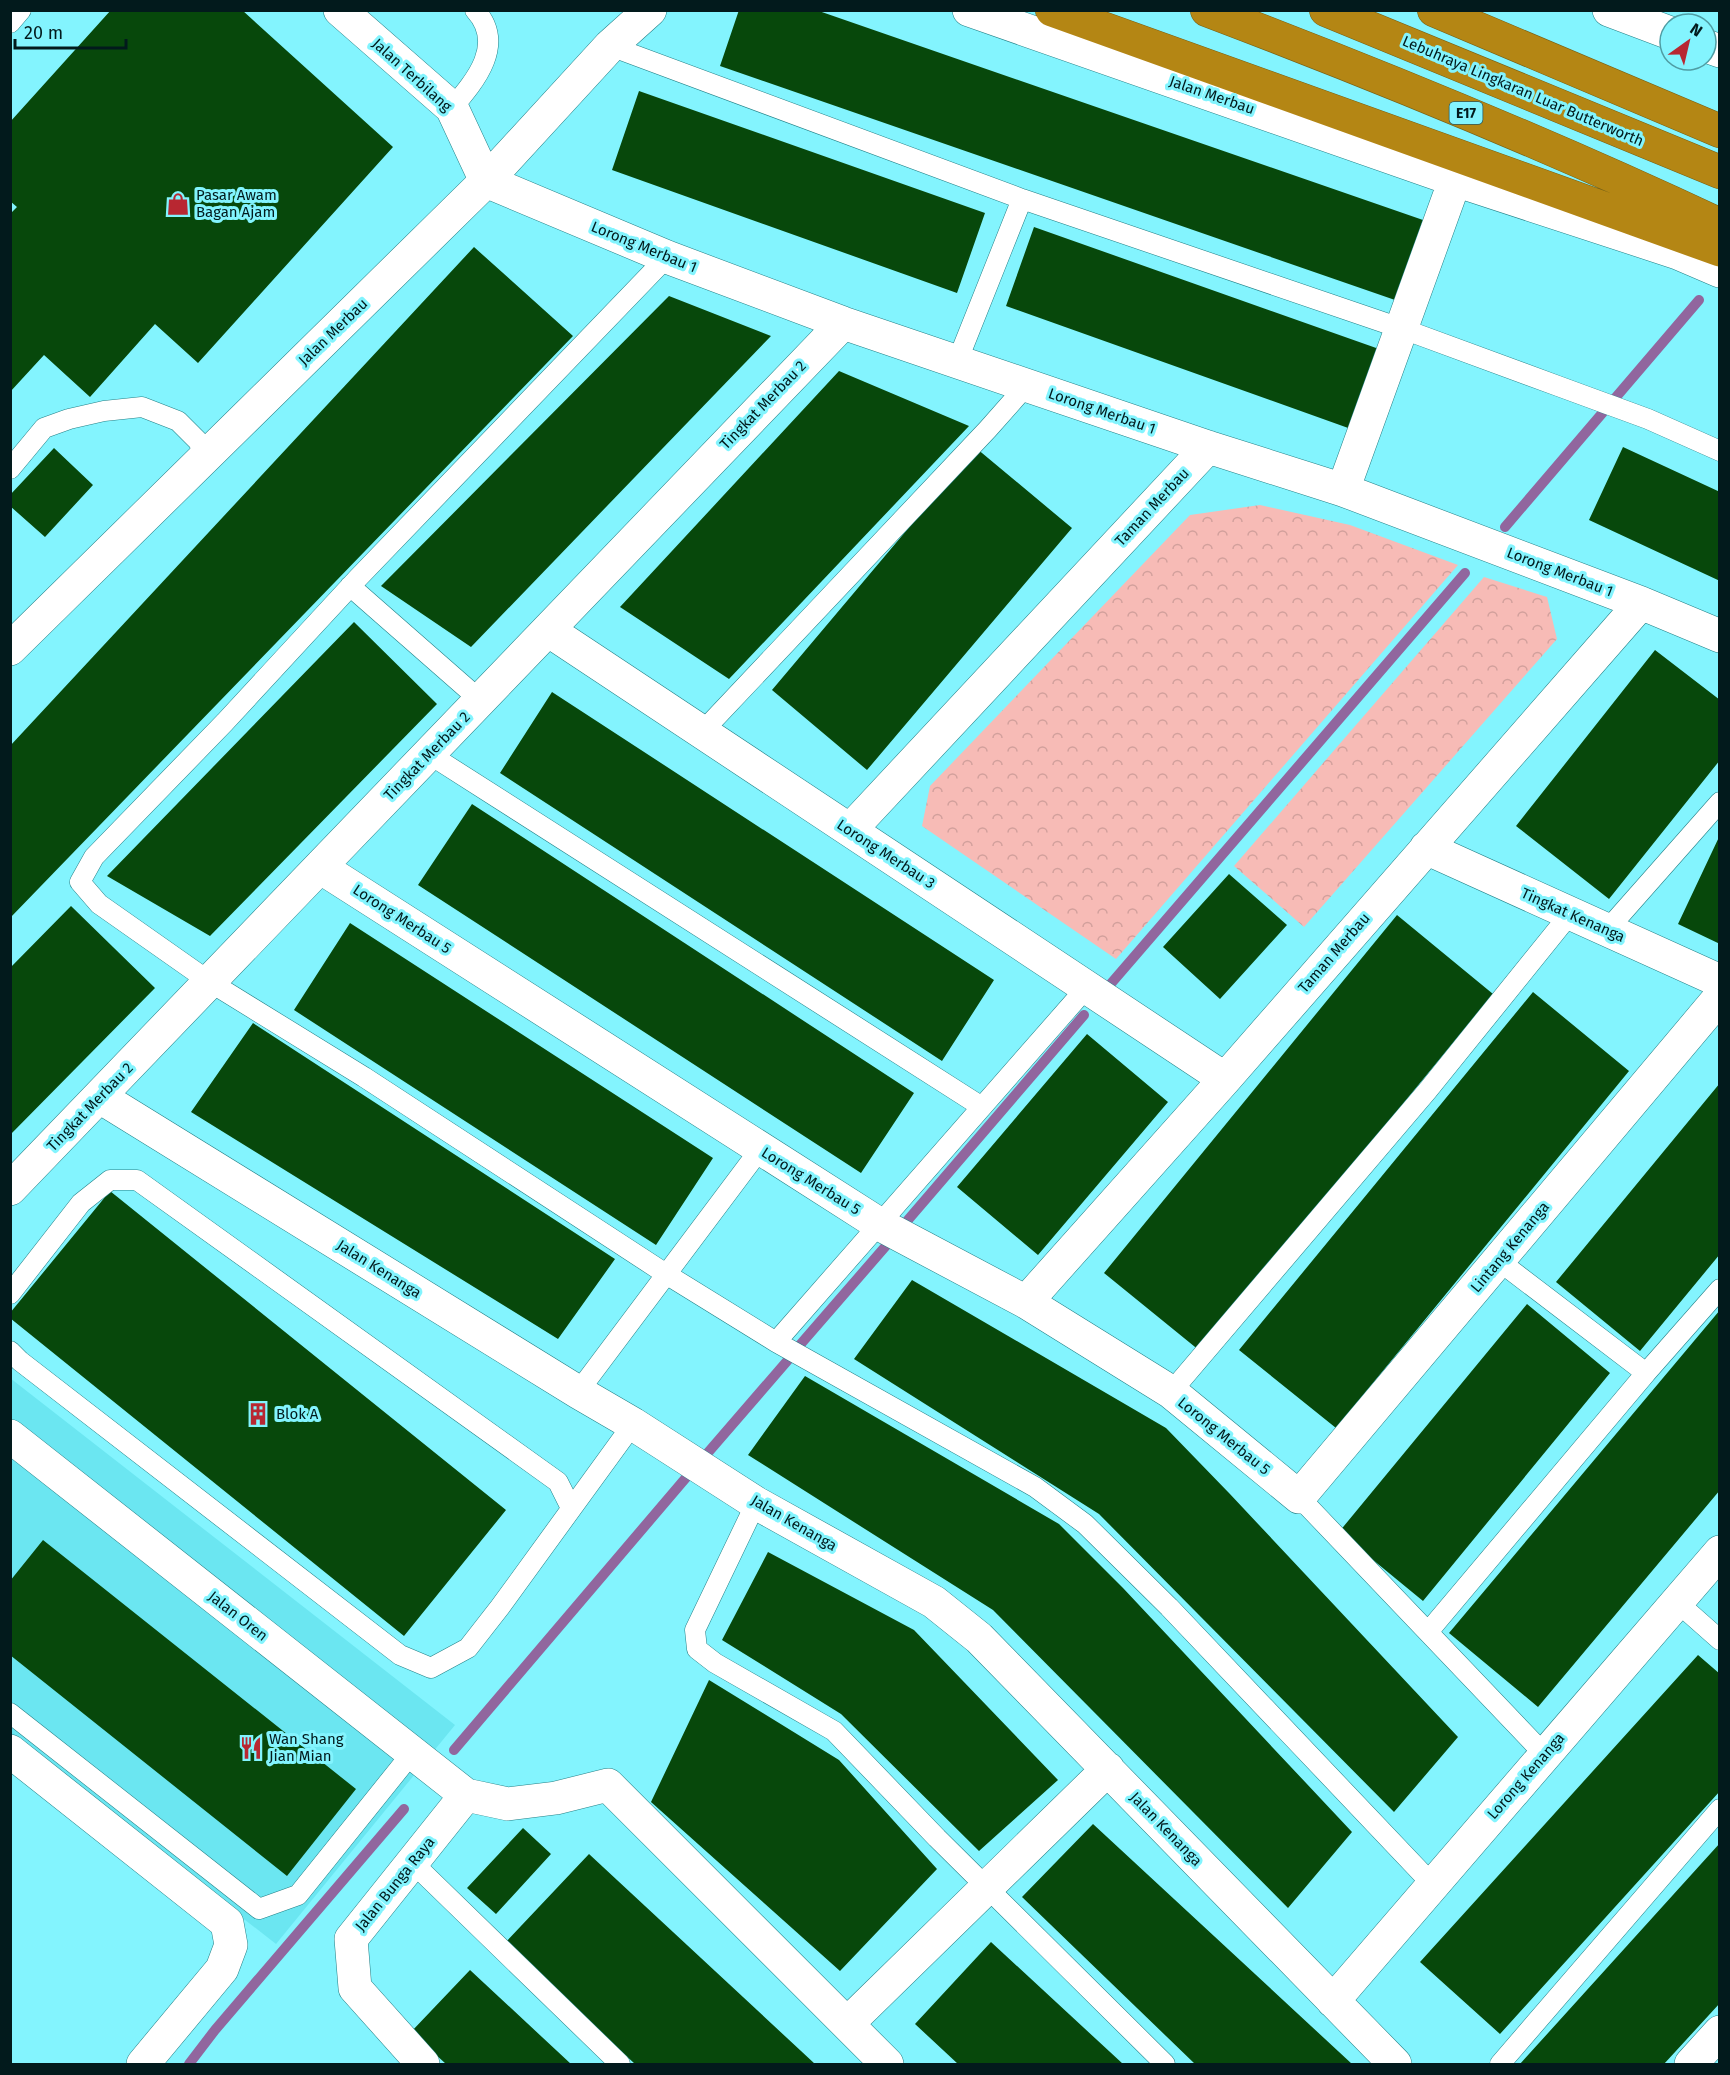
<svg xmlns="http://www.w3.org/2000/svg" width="1730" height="2075" viewBox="0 0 1730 2075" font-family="'Fira Sans',sans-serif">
<defs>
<pattern id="park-crowns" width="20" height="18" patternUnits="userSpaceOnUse" patternTransform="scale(1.5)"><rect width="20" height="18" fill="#f7bbb6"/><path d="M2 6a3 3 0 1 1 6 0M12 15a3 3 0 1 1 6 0" fill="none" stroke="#d2a09c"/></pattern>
</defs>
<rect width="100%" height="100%" fill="#83f4fe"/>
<path fill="#6be6f1" d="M10 1378 455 1725 276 1944 11 1737Z"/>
<path fill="url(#park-crowns)" d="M1260 505 1350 525 1458 565 1116 959 922 826 930 786 1190 515Z
M1484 577 1547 597 1557 639 1304 927 1234 866Z"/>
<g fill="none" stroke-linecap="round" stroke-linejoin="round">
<path stroke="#91669e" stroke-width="10" d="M1505 527 1699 300
M1108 987 1465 573
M901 1228 1084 1015
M799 1346 891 1240
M705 1456 788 1360
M454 1750 690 1473
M189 2064 215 2030 404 1809"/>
</g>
<path fill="#07480b" d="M111 10H242L393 147 198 363 155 324 90 397 44 355 10 392V214L17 207 10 201V122Z
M739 10H816L1423 220 1395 300 720 66Z
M639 91 985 213 957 293 612 170Z
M1034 227 1379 349 1351 429 1006 306Z
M474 247 573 336 10 918V746Z
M669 296 771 336 471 647 381 586Z
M839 371 969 426 729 679 620 607Z
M1623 447 1720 492V581L1589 520Z
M54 448 93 485 45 537 10 506V495Z
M976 448 1072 528 867 770 772 690Z
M354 622 437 704 210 936 107 876Z
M1655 650 1720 700V760L1609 899 1516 826Z
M552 692 994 980 942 1061 500 773Z
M472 804 914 1093 861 1173 418 885Z
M1720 835V944L1678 924Z
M1229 874 1287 925 1220 999 1163 947Z
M71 906 155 988 10 1135V968Z
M1397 915 1493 994 1200 1351 1104 1273Z
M350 923 713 1158 656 1245 294 1010Z
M1533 992 1629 1071 1336 1428 1239 1350Z
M253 1023 615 1259 558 1339 191 1112Z
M1087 1034 1168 1102 1038 1255 957 1187Z
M1720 1083V1254L1640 1351 1556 1282Z
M110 1191 506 1510 404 1636 10 1318V1313Z
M912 1280 1166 1428 1229 1493 1458 1737 1394 1812 1099 1514 854 1359Z
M1527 1304 1610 1373 1423 1601 1339 1532Z
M1720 1310V1490L1538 1707 1449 1633Z
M805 1376 1059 1524 1123 1588 1352 1832 1288 1908 993 1610 748 1455Z
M43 1540 356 1789 287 1876 10 1655V1581Z
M768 1552 914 1630 1058 1780 979 1851 841 1714 722 1640Z
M1698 1655 1720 1674V1791L1500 2034 1420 1962Z
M709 1680 839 1760 937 1869 840 1971 651 1802Z
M1093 1824 1352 2064H1195L1022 1897Z
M523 1828 551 1854 496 1914 467 1888Z
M1720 1843V2003L1664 2064H1520Z
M589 1854 815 2064H635L505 1943Z
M991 1942 1123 2064H958L915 2024Z
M470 1970 571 2064H446L411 2032Z"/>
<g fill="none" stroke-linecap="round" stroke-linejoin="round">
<g stroke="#248087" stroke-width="21">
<path id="lane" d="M10 23 21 10
M610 46 1022 199 1403 329 1558 386 1648 419 1720 451
M452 108C476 80 506 44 475 10
M667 257 358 578 225 722 94 857 80 882 99 904 210 982 364 1077 666 1274 776 1342 1035 1487 1085 1524 1169 1607 1433 1885
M957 362 1022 199
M10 469 44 428 69 419 104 411 142 407 178 421 198 441 206 456
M350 586 480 700
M702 732 988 429 1026 386
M429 754 982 1107
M1607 930 1720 802
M1499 1261 1646 1373
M10 1294 81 1203 110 1180H137L558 1482 571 1508
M776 1342 1087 987
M10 1351 20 1361 400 1655 431 1668 468 1648 500 1607 633 1424
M578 1392 761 1148
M1171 1392 1428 1090 1570 914
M1299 1497 1545 1755
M756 1503 695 1630 697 1649 715 1663 834 1731 937 1838 1165 2064
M1677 1602 1720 1640
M1428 1632 1646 1373 1720 1289
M10 1713 259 1909 298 1895 412 1753
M413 1863 620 2064
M1500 2064 1720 1809"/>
</g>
<g stroke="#248087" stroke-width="34">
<path id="street" d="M340 10 452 108 486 181
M969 10 1455 180 1678 253 1720 271
M1609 10 1670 33
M1706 46 1720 51
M486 181 667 257 843 323 1208 447 1343 490 1641 603 1720 636
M1343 490 1455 180
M548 630 1225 1079
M10 649 486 181 610 46 650 10
M850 830 1208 447
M1426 848 1720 981
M320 867 879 1224 1026 1302 1171 1392 1299 1497 1720 997
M100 1097 578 1392 633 1424 756 1503 934 1602 979 1638 1395 2064
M10 1189 843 323
M1026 1302 1225 1079 1641 603
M10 1436 466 1795 508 1804 556 1798 608 1785 887 2064
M10 1751 227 1923 231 1945 222 1969 143 2064
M1333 2001 1720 1552
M847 2024 1108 1769
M423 2064 355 1988 351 1939 466 1795
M1691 2064 1720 2032"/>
</g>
<g stroke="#766017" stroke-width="34">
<path id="highway" d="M1052 10 1720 250
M1207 10C1381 76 1552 146 1720 225
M1326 10 1720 172
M1434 10 1720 131"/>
</g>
<use href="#lane" stroke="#fff" stroke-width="20"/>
<use href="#street" stroke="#fff" stroke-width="33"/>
<use href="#highway" stroke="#b48614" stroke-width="33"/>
</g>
<defs>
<g id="shop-bare" transform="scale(1.8)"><path d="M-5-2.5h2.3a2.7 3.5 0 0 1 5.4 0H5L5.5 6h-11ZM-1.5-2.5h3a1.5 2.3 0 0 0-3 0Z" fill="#b82731" stroke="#83f4fe" stroke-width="2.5" paint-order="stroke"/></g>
<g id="building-bare" transform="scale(1.8)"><path d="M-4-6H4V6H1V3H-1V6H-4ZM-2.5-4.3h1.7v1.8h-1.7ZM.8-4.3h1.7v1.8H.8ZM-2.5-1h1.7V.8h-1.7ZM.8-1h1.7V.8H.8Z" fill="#b82731" stroke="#83f4fe" stroke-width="2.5" paint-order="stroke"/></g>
<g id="restaurant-bare" transform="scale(1.8)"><path d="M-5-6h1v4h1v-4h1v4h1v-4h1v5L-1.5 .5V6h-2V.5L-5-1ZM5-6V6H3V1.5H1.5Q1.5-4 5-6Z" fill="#b82731" stroke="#83f4fe" stroke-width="2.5" paint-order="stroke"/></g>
</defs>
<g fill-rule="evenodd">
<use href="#shop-bare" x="178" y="204"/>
<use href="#building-bare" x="258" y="1414"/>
<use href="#restaurant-bare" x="251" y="1748"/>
</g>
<g text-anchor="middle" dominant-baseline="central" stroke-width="6" stroke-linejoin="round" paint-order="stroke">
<rect fill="#83f4fe" stroke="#295b60" stroke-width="1.5" x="1449.5" y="102" width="33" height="22" rx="4.5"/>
<g font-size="14" font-weight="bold" fill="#021a1c">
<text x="1466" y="113">E17</text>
</g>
<g font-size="15" fill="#021a1c" stroke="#83f4fe">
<text transform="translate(412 75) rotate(42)">Jalan Terbilang</text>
<text transform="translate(1523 91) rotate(23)">Lebuhraya Lingkaran Luar Butterworth</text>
<text transform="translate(1212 95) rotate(19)">Jalan Merbau</text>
<text transform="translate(644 247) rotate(22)">Lorong Merbau 1</text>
<text transform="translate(333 332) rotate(-44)">Jalan Merbau</text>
<text transform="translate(763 405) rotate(-46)">Tingkat Merbau 2</text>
<text transform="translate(1102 411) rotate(19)">Lorong Merbau 1</text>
<text transform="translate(1152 507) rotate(-47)">Taman Merbau</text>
<text transform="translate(1560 572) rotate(21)">Lorong Merbau 1</text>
<text transform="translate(427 756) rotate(-46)">Tingkat Merbau 2</text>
<text transform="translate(886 854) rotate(33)">Lorong Merbau 3</text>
<text transform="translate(1573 915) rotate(24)">Tingkat Kenanga</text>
<text transform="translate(402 919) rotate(33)">Lorong Merbau 5</text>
<text transform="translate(1334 953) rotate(-49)">Taman Merbau</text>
<text transform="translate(90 1107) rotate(-46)">Tingkat Merbau 2</text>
<text transform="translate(811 1181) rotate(32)">Lorong Merbau 5</text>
<text transform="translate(1510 1247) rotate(-50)">Lintang Kenanga</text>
<text transform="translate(379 1269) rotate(32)">Jalan Kenanga</text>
<text transform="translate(1224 1436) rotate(39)">Lorong Merbau 5</text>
<text transform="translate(794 1523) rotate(30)">Jalan Kenanga</text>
<text transform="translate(238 1616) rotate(38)">Jalan Oren</text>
<text transform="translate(1526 1776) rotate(-49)">Lorong Kenanga</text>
<text transform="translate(1166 1829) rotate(46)">Jalan Kenanga</text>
<text transform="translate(395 1884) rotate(-51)">Jalan Bunga Raya</text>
</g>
<g font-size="15" fill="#021a1c" stroke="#83f4fe" text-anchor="start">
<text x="196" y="195">Pasar Awam<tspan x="196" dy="17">Bagan Ajam</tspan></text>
<text x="276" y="1414">Blok A</text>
<text x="269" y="1739">Wan Shang<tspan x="269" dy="17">Jian Mian</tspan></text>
</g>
</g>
<rect width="1730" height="2075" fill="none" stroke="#021a1c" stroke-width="24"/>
<g transform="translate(1688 42) rotate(34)"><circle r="28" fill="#83f4fe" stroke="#4f9da4" stroke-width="1.5"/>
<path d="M0-4.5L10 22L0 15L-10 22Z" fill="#b82731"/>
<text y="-9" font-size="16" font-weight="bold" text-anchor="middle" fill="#021a1c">N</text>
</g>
<path d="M15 39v9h111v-9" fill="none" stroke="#021a1c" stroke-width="3"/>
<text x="24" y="39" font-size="18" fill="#021a1c" stroke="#83f4fe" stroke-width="4.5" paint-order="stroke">20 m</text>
</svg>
